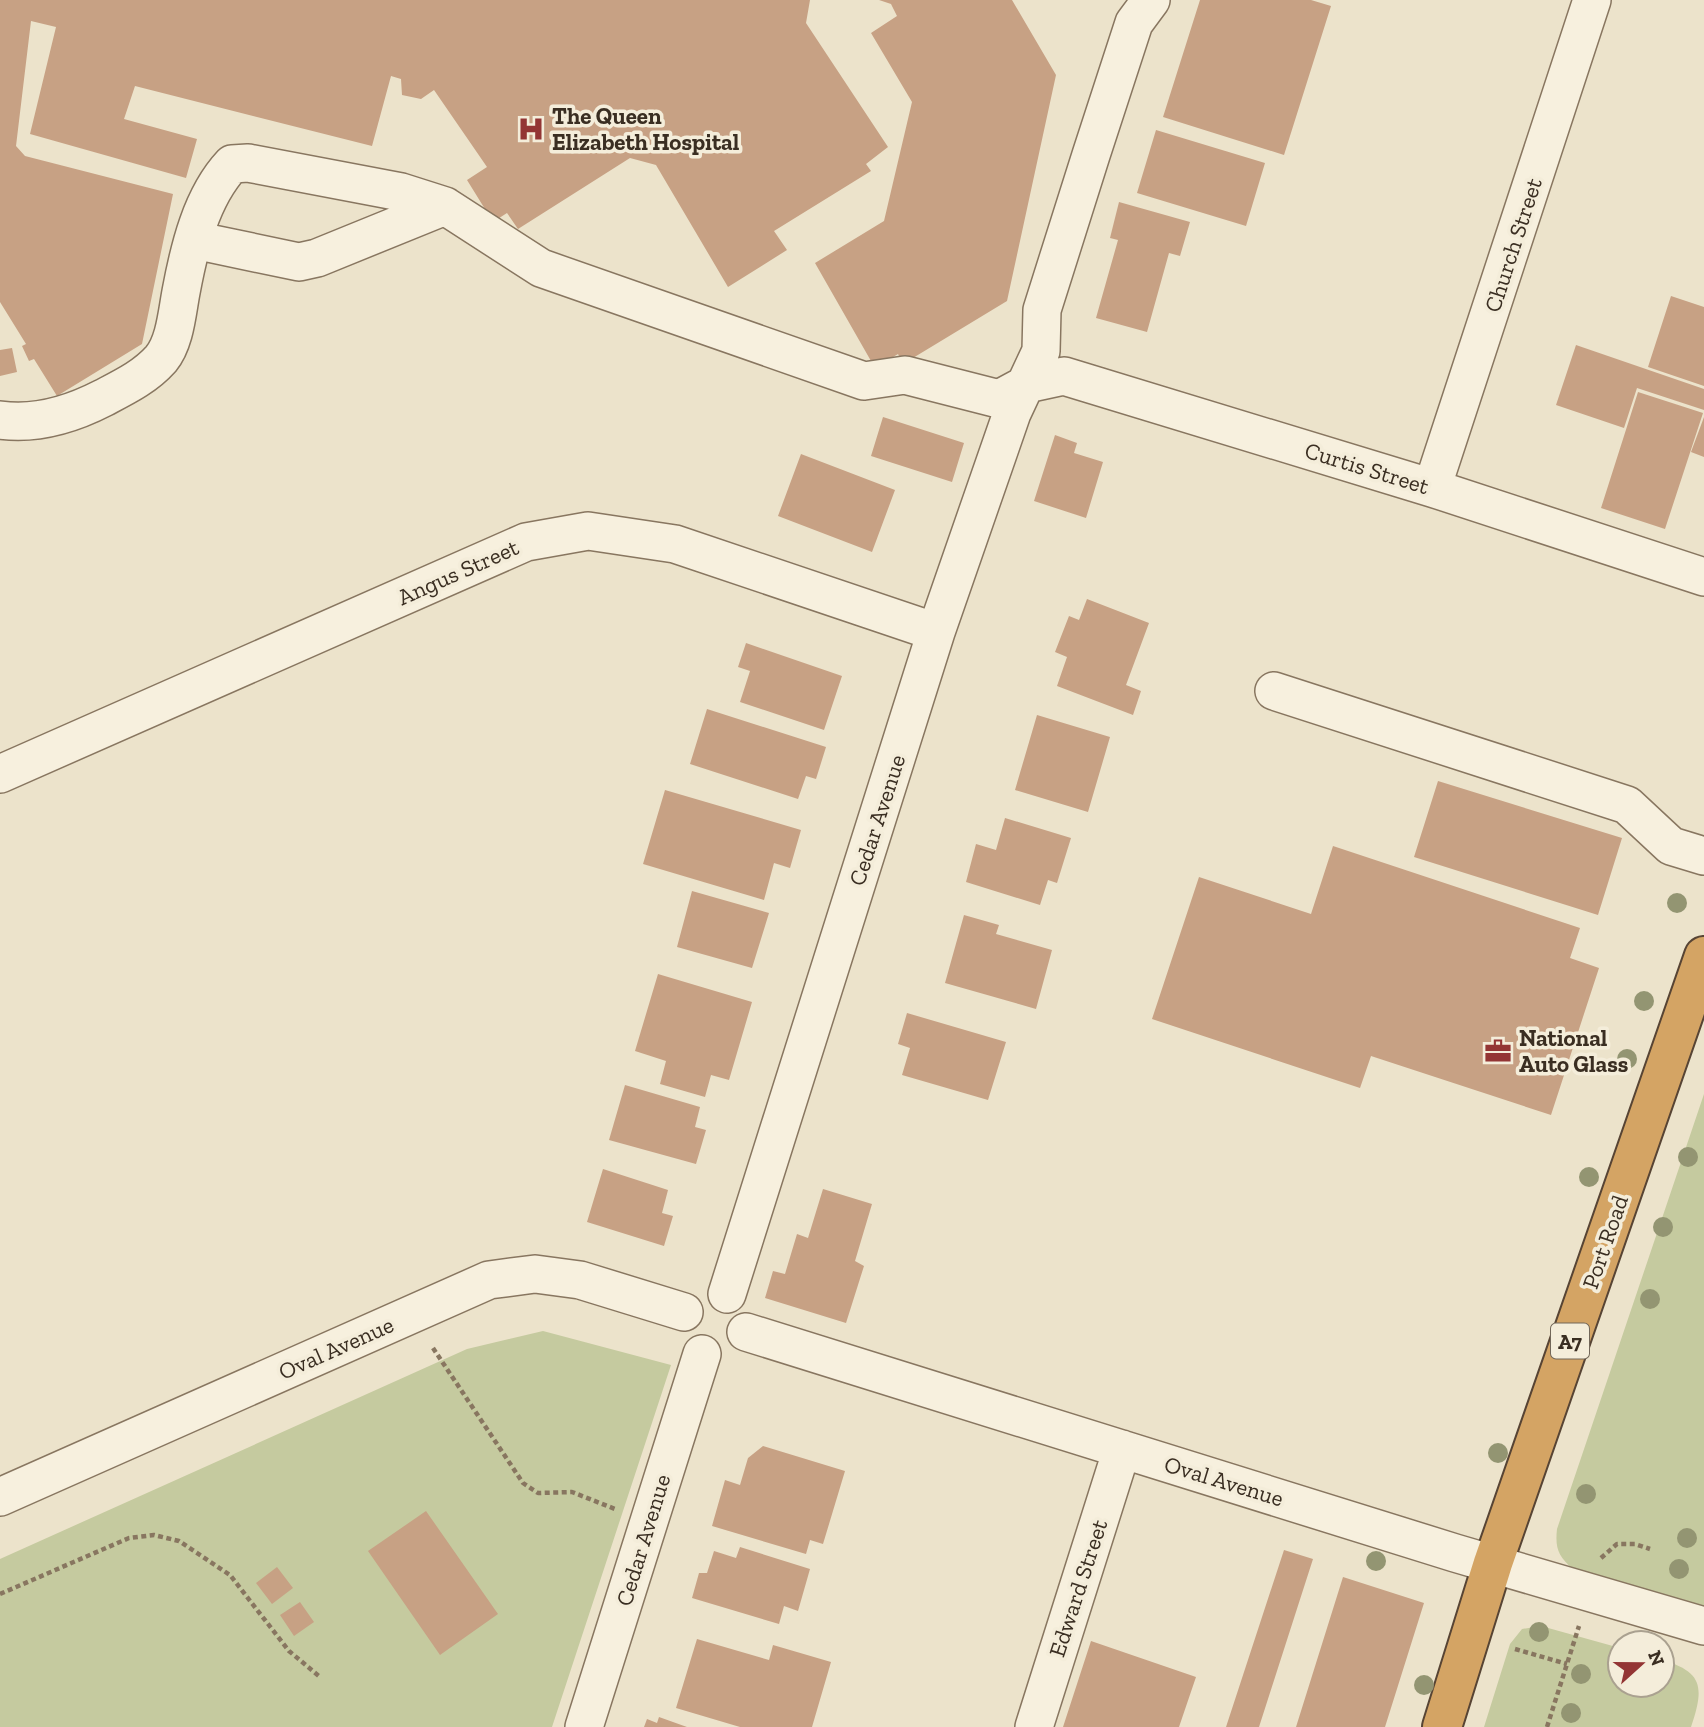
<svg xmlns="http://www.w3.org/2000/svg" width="1704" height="1727" viewBox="0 0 1704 1727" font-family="'Zilla Slab',serif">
<rect width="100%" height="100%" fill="#ece3cb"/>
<path fill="#c5ca9f" d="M1704 1094V1611L1573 1569C1558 1556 1555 1548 1557 1529Z
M543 1331 671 1365 552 1727H0V1559L467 1349Z
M1541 1626 1620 1648V1685H1662V1660C1704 1672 1704 1688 1691 1727H1484L1510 1644 1522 1629Z"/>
<path fill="#c7a184" d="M0 0H810L806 23 888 147 866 164 871 171 774 231 787 250 728 287 656 165 630 158 518 229 507 213 493 222 467 180 487 167 434 90 421 99 402 95 401 79 391 76 372 146 135 86 124 119 197 139 186 178 30 134 56 27 31 21 16 146 25 156 173 194 142 344 57 396 34 359 29 361 22 346 26 344 0 302Z
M879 0H1012L1056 75 1007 301 903 364 898 354 875 368 815 263 884 221 912 102 871 33 897 16 891 4Z
M1200 0H1311L1331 6 1284 155 1163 117Z
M1156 130 1265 163 1246 226 1137 193Z
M1119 202 1190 222 1180 256 1169 253 1147 332 1096 318 1118 240 1110 238Z
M1671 296 1704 307V386L1648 367Z
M1576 345 1704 389V410L1637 388 1624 428 1556 405Z
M12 348 17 372 0 376V350Z
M1638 392 1703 413 1665 529 1601 508Z
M883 417 964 443 952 482 871 456Z
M1704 417V457L1691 452Z
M1055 435 1077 443 1074 453 1103 462 1086 518 1034 501Z
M801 454 895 490 872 552 778 516Z
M1087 599 1149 623 1126 685 1141 691 1133 715 1057 686 1067 657 1055 652 1069 616 1079 620Z
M746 643 842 676 824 730 740 702 750 671 738 667Z
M707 709 826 747 816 779 806 776 798 799 690 764Z
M1037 715 1110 737 1088 812 1015 790Z
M1438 781 1622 838 1598 915 1414 857Z
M665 790 801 830 790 868 774 863 764 900 643 864Z
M1005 818 1071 838 1057 883 1048 880 1040 905 966 882 976 844 996 850Z
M1333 846 1580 928 1570 958 1599 968 1551 1115 1371 1056 1360 1088 1152 1019 1199 877 1311 914Z
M692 891 769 913 752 968 677 947Z
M964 915 999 925 996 934 1052 950 1036 1009 945 983Z
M658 974 752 1002 729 1080 711 1075 705 1097 660 1084 666 1061 635 1051Z
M907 1013 1006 1042 988 1100 902 1075 910 1048 898 1044Z
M625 1085 700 1107 695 1127 706 1130 696 1164 609 1140Z
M603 1169 668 1190 662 1213 673 1216 664 1246 587 1222Z
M823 1189 872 1204 855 1261 864 1266 846 1323 765 1298 773 1271 785 1274 797 1234 808 1238Z
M763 1446 845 1471 823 1544 810 1540 806 1554 712 1526 725 1480 740 1485 748 1458Z
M426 1511 498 1614 440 1655 368 1551Z
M740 1547 810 1569 798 1611 784 1606 779 1624 692 1598 699 1573H707L714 1551 736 1558Z
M1284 1550 1313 1559 1259 1727H1226Z
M277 1567 293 1588 272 1604 256 1583Z
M1343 1577 1424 1603 1385 1727H1296Z
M300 1602 314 1622 294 1636 280 1615Z
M697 1639 769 1660 773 1645 831 1662 812 1727H740L676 1708Z
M1091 1641 1196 1677 1179 1727H1063Z
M659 1717 687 1727H644L647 1719 657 1723Z"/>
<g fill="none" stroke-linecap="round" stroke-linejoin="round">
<g stroke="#887660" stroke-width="40">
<path id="minor" d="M194 240 299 262 317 258 445 206
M0 420C36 425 72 414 103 398 124 387 145 377 161 359 175 342 177 313 181 292 189 249 201 197 232 164L248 163 401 192 445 206 541 268 864 381 905 375 999 399 1027 384 1064 376 1432 488 1704 577
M1432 488 1592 0
M1274 691 1627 805 1671 846 1704 856
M0 774 526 542 588 531 675 544 936 632
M727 1294 936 632 1012 413 1041 351 1042 310 1091 155 1134 23 1151 0
M746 1332 1455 1553 1704 1626
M0 1497 489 1280 535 1274 580 1280 684 1312
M584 1727 702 1354
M1034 1727 1122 1449"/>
</g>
<g stroke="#574434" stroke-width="42">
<path id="highway" d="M1442 1727 1493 1563 1704 956"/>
</g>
<path stroke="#887660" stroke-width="4.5" stroke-dasharray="5 3.5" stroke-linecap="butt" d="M433 1348 523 1483 538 1493 572 1492 615 1509
M1601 1558 1617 1544H1635L1650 1549
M0 1594 129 1538 154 1535 179 1541 230 1575 289 1651 320 1677
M1515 1649 1567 1664
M1547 1727 1579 1626"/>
<use href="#minor" stroke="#f7f0de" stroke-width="37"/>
<use href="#highway" stroke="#d4a464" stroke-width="38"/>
</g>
<g fill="#939572">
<circle cx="1677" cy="903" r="10"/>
<circle cx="1644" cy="1001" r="10"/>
<circle cx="1627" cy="1059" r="10"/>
<circle cx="1688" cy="1157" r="10"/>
<circle cx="1589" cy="1177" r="10"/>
<circle cx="1663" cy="1227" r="10"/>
<circle cx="1650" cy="1299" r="10"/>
<circle cx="1498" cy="1453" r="10"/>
<circle cx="1586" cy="1494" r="10"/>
<circle cx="1687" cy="1538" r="10"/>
<circle cx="1376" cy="1561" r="10"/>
<circle cx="1679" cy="1569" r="10"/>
<circle cx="1539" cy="1632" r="10"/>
<circle cx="1581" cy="1674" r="10"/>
<circle cx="1424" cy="1685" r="10"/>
<circle cx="1571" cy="1713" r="10"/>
</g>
<defs>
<g id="hospital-bare" transform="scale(2.1)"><path d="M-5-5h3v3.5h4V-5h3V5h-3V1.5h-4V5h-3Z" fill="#933534" stroke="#f4edda" stroke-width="2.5" paint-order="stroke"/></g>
<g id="office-bare" transform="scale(2.1)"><path d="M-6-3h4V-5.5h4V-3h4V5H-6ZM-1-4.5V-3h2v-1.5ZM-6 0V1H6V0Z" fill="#933534" stroke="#f4edda" stroke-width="2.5" paint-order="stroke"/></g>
</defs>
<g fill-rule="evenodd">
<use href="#hospital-bare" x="531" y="129"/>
<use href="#office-bare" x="1498" y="1051"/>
</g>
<g text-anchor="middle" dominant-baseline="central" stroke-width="7" stroke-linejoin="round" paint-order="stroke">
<rect fill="#f4edda" stroke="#726759" stroke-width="2" x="1551" y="1323.5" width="38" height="35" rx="5"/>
<g font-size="21" font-weight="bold" fill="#3a2e22">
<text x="1570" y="1341">A7</text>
</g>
<g font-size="23" font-weight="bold" fill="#3a2e22" stroke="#f4edda" text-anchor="start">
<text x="552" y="116">The Queen<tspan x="552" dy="26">Elizabeth Hospital</tspan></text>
<text x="1519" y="1038">National<tspan x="1519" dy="26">Auto Glass</tspan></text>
</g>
<g font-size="23" fill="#3a2e22" stroke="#f4edda">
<text transform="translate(1513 245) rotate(-72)">Church Street</text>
<text transform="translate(1367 468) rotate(17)">Curtis Street</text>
<text transform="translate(458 572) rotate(-24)">Angus Street</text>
<text transform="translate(877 820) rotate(-72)">Cedar Avenue</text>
<text transform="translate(1605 1242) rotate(-71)">Port Road</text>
<text transform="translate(336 1348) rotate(-24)">Oval Avenue</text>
<text transform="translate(1224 1481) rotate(17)">Oval Avenue</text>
<text transform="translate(643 1540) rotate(-73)">Cedar Avenue</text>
<text transform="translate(1078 1588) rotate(-72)">Edward Street</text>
</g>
</g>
<g transform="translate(1641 1664) rotate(69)"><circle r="33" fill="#f4edda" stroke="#aaa190" stroke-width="2"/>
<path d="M0-5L12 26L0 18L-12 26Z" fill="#933534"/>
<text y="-10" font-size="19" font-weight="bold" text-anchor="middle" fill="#3a2e22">N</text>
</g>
</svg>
